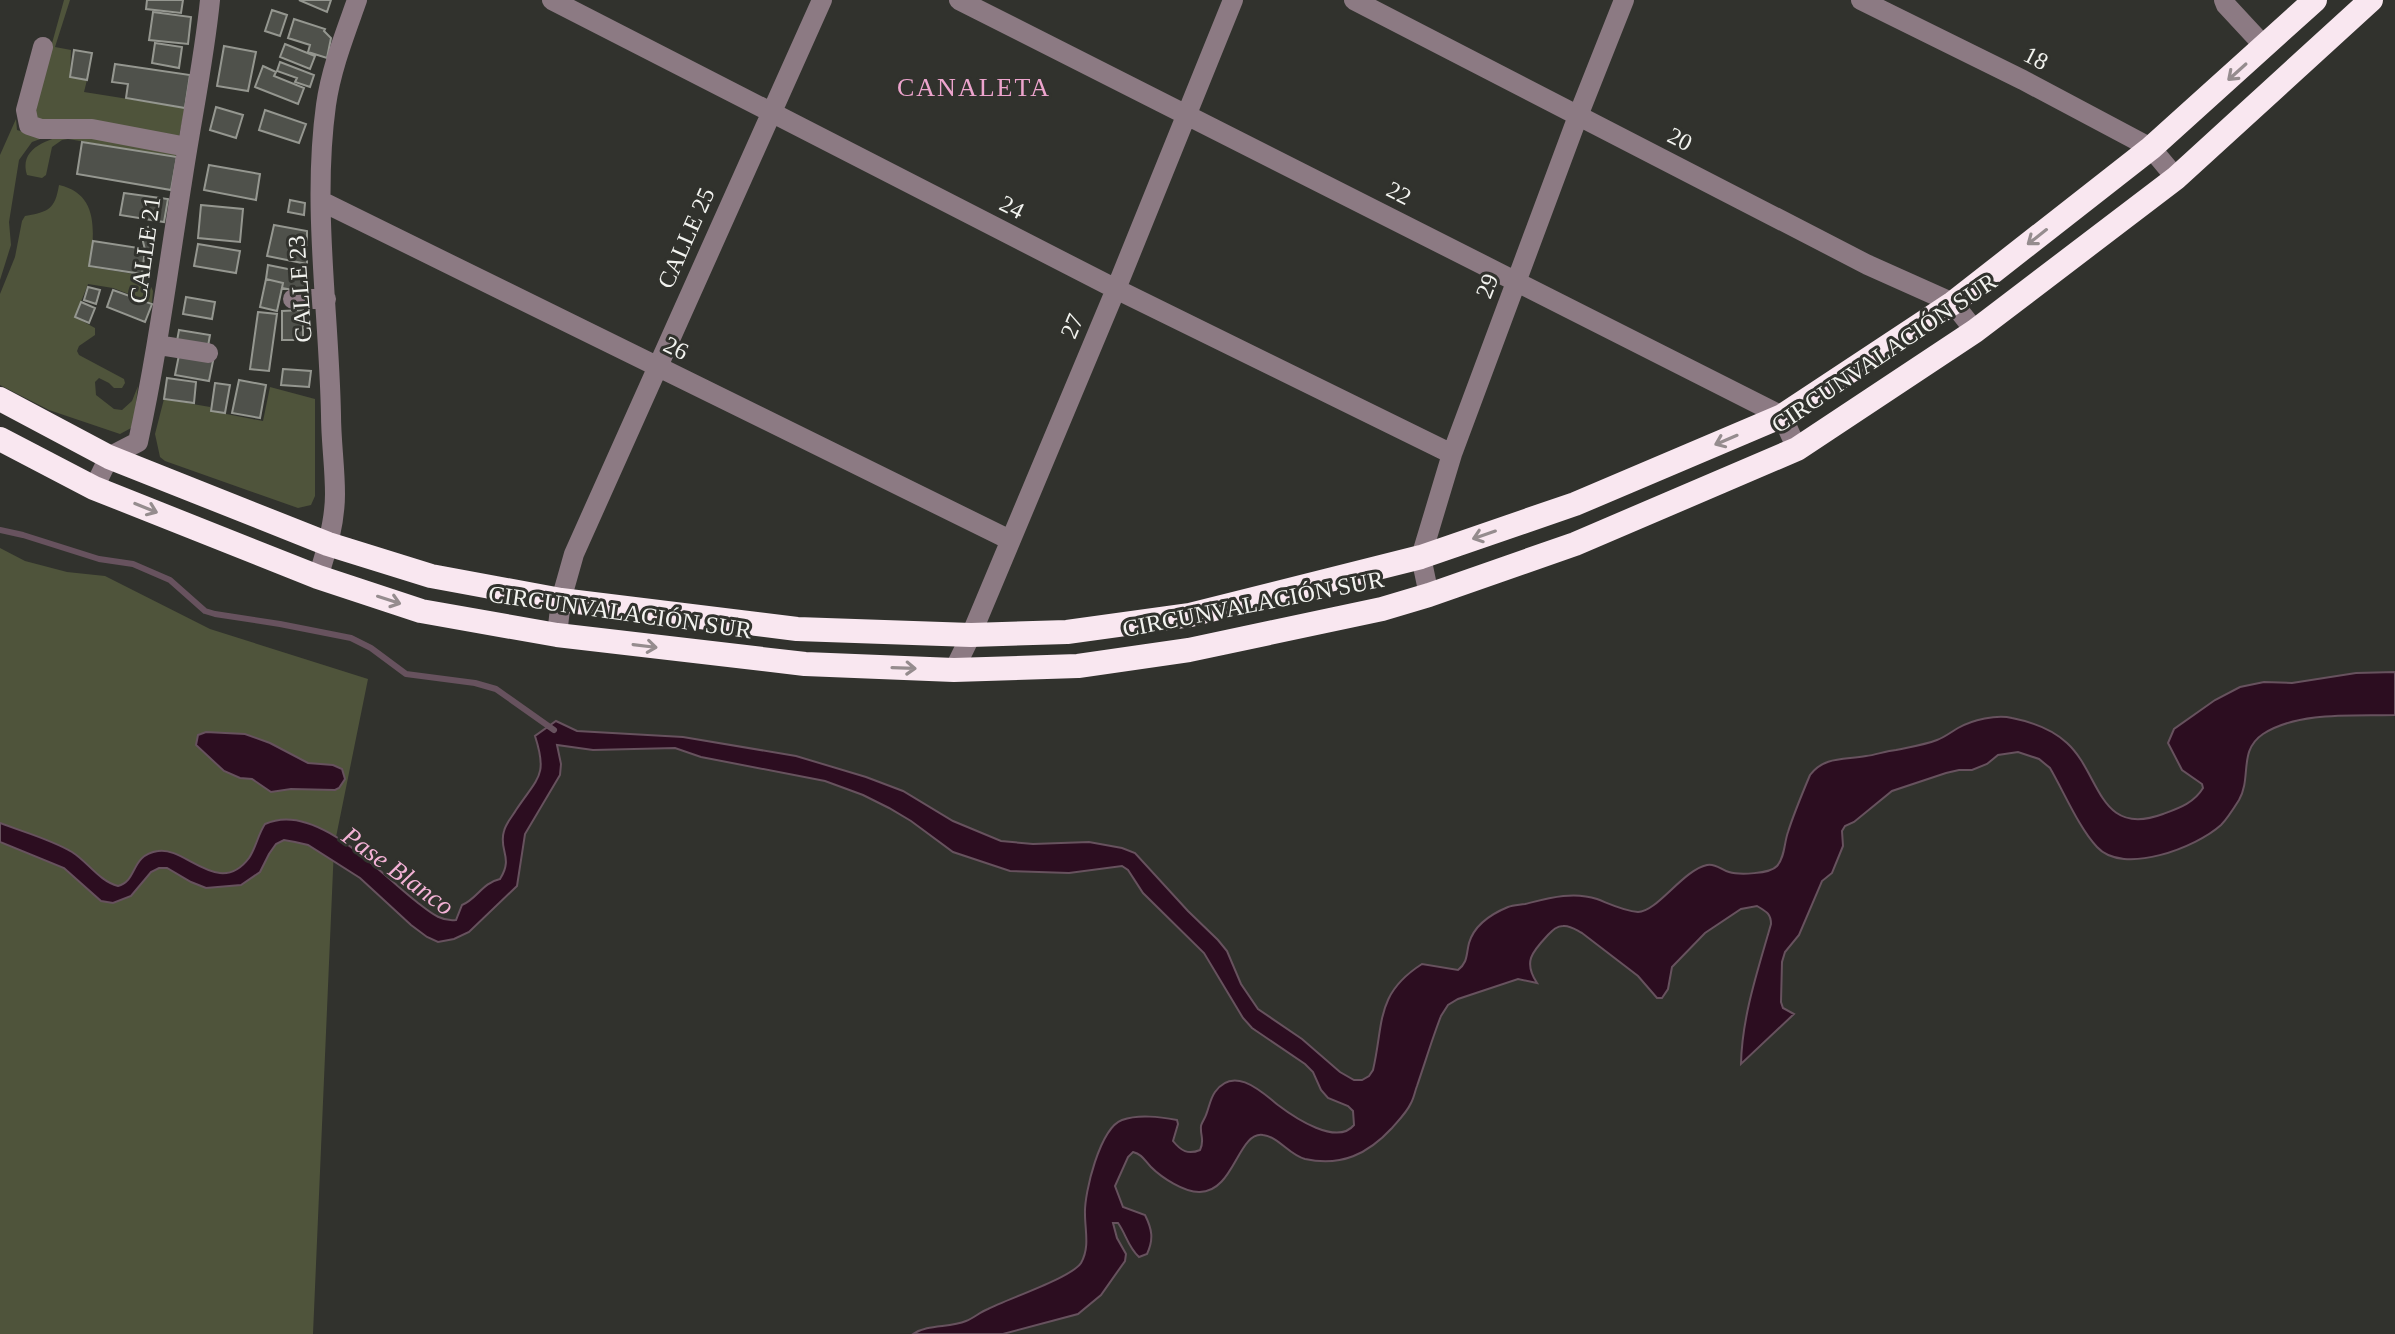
<svg xmlns="http://www.w3.org/2000/svg" width="2395" height="1334" viewBox="0 0 2395 1334" font-family="'Times New Roman',serif">
<rect width="100%" height="100%" fill="#31322d"/>
<path fill="#4f543b" d="M64 0H70L55 47 71 50 70 77 87 80 84 92 185 108 179 136 40 122 33 112Z
M16 119 17 130 43 138 32 142 19 160 9 222 11 245 0 280V155Z
M72 134 175 154 177 157 68 139 62 140 52 147 46 175 42 178 27 175C18 147 51 138 72 134Z
M59 185C100 194 94 234 90 267L146 276 153 291 152 303 113 288 88 284 75 317 95 328V335L79 346 77 351 79 355 124 379 125 383 122 388H114L109 383 99 378 95 382 96 395 114 409 122 410 132 401 138 386 133 427 120 434 49 410 0 385V294L15 257 22 221 25 216C49 212 55 209 59 185Z
M270 387 315 399V496L311 505 298 508 165 461 160 457 155 434 164 399 210 407 211 411 263 421Z
M0 548 25 561 67 572 105 576 210 629 368 679 334 847 313 1334H0Z"/>
<path fill="#2c0d20" stroke="#67525e" stroke-width="2" d="M2395 672V715C2354 716 2299 711 2263 734 2238 751 2252 777 2239 800 2234 808 2227 819 2221 825 2197 847 2123 876 2097 847 2079 828 2064 792 2050 768L2039 759 2018 752 1998 755 1987 764 1972 770H1959L1946 773 1892 791 1854 822 1845 826 1842 831 1843 846 1832 873 1822 881 1799 935 1785 952 1782 962 1781 1002 1783 1008 1794 1014 1741 1064C1742 1016 1758 970 1771 924 1771 913 1765 911 1757 906L1741 909 1705 933 1672 967 1668 989 1662 998H1657L1638 976 1582 933C1576 930 1570 925 1563 926 1556 926 1552 931 1547 936 1532 952 1523 962 1537 983L1518 979 1458 999 1448 1005 1441 1016C1432 1039 1425 1063 1417 1086 1415 1091 1414 1098 1411 1103 1407 1112 1399 1120 1392 1128 1368 1154 1341 1167 1305 1159 1289 1155 1279 1137 1263 1135 1238 1131 1234 1193 1199 1192 1184 1192 1162 1178 1151 1167 1145 1161 1142 1154 1133 1152L1128 1157 1115 1186 1123 1207 1145 1215C1152 1229 1154 1239 1147 1254L1139 1257C1128 1247 1126 1234 1118 1223H1113L1117 1238 1126 1254 1125 1261 1101 1295 1078 1314 1003 1334H913C928 1324 949 1328 966 1321 974 1318 980 1312 988 1309 1007 1299 1071 1278 1081 1263 1090 1247 1085 1231 1085 1214 1084 1193 1100 1128 1122 1120 1139 1114 1160 1117 1177 1120L1178 1124 1173 1141C1181 1151 1188 1155 1200 1150 1205 1140 1200 1136 1201 1126 1201 1124 1205 1118 1206 1115 1209 1108 1210 1099 1215 1092 1234 1065 1262 1092 1278 1105 1295 1118 1337 1146 1354 1125L1353 1111 1348 1106 1328 1098 1321 1090 1313 1072 1305 1064 1252 1028 1243 1018 1204 953 1143 893 1128 870 1122 866 1069 873 1010 871 953 852 911 821 889 808 863 795 825 781 701 757 675 748 593 750 557 745 561 764 560 775 525 834 517 886 469 932 454 939 438 942 427 937 411 925 360 878 308 845 295 842 284 840 276 844 269 854 260 872 241 885 206 888 191 882 167 868H159L151 872 131 896 113 903 101 901 64 868 0 842V823C23 832 50 839 72 852 88 862 99 881 118 886 138 881 130 855 158 851 185 846 219 898 249 858 256 848 258 834 265 824 316 800 381 875 418 903 429 911 440 922 456 920L462 905C477 899 482 883 500 879 514 857 498 850 504 831 506 823 512 817 516 810 538 777 548 776 535 736L556 721 577 731 683 737 796 756 866 777 903 791 953 821 1001 841 1033 844 1089 842 1122 848 1135 853 1188 911 1218 940 1227 951 1241 984 1258 1009 1302 1039 1340 1072 1354 1080H1362L1369 1076 1373 1070C1384 1023 1375 994 1422 964L1458 970C1468 962 1466 955 1469 943 1474 926 1491 914 1508 907 1513 905 1519 905 1525 904 1549 898 1573 891 1597 899 1610 904 1624 911 1638 912 1657 912 1683 870 1707 865 1716 863 1721 870 1729 872 1739 875 1770 874 1777 866 1785 857 1784 843 1788 832 1794 813 1802 794 1810 775 1824 756 1845 760 1866 756 1876 755 1885 751 1896 750 1910 747 1924 745 1937 740 1945 737 1951 732 1958 728 1972 720 1997 714 2012 718 2032 722 2052 729 2067 743 2101 774 2098 838 2163 814 2179 808 2194 803 2203 788L2202 784 2182 770 2168 743 2174 729 2215 700 2240 687 2264 682 2292 683 2356 673Z
M206 732 245 734 270 743 308 763 333 765 342 769 345 779 339 788 335 790 291 789 271 792 252 779 240 778 224 771 196 745 198 735Z"/>
<g fill="none" stroke-linecap="round" stroke-linejoin="round">
<path stroke="#67525e" stroke-width="6" d="M0 530 23 535 99 559 133 564 170 580 205 611 215 614 280 624 351 638 371 648 406 674 475 683 496 689 554 730"/>
</g>
<path fill="#4f514b" stroke="#959790" stroke-width="2" d="M147 0H183L181 13 146 9Z
M299 0H331L327 12Z
M272 10 287 15 280 36 265 31Z
M153 12 191 17 188 44 149 40Z
M294 19 325 29 324 31 331 38 327 58 308 52 310 45 288 38Z
M155 43 182 47 179 68 152 63Z
M285 44 315 56 310 69 280 57Z
M224 46 256 52 248 91 217 86Z
M74 50 92 53 87 80 70 77Z
M280 62 314 75 310 87 295 82 297 78 277 71Z
M115 64 190 75 185 108 126 98 128 84 112 82Z
M263 66 276 72 274 76 304 88 298 104 255 87Z
M216 107 243 115 236 138 210 130Z
M265 110 306 124 299 143 259 130Z
M82 142 177 157 171 190 77 174Z
M209 165 260 174 256 200 204 190Z
M124 193 168 199 164 222 120 215Z
M290 200 305 203 304 215 288 212Z
M201 205 243 209 240 242 198 238Z
M274 225 307 231V264L267 256Z
M148 227 153 253 146 254 140 229Z
M93 241 145 249 142 274 89 266Z
M198 244 240 251 236 273 194 266Z
M268 265 308 273 304 292 282 288 283 283 266 279Z
M266 279 283 283 277 311 260 307Z
M88 287 100 290 96 304 84 300Z
M113 290 152 304 145 322 107 307Z
M186 297 215 302 212 319 183 314Z
M81 302 95 308 89 323 75 317Z
M303 310V340H282V311Z
M258 312 277 314 269 371 250 369Z
M179 330 210 335 208 346 177 341Z
M179 355 213 361 209 381 175 375Z
M283 369 311 371 309 387 281 385Z
M167 378 196 382 194 403 164 399Z
M239 380 266 385 260 418 232 413Z
M215 383 230 385 225 413 211 411Z"/>
<g fill="none" stroke-linecap="round" stroke-linejoin="round">
<path stroke="#8c7a83" stroke-width="20" d="M552 0 1116 289 1452 454
M959 0 1782 416 1797 449
M1354 0 1868 265 1953 303 1975 331
M1861 0 2023 80 2151 148 2176 178
M2224 0 2226 5 2265 47
M43 47 26 110 29 125 41 129H92L187 147
M321 201 1010 540
M293 299H326
M158 345 208 353
M94 488 109 457 138 442C157 356 168 269 182 182 191 121 204 61 210 0
M318 577C327 550 335 522 335 494 335 467 331 441 331 415 329 312 312 206 326 105 331 69 345 34 357 0
M1429 595 1421 557 1452 454 1578 116 1624 0
M557 635 561 600 574 554 822 0
M954 670 971 635 1116 289 1233 0"/>
<path stroke="#f9e7f0" stroke-width="24" d="M0 399 109 457 328 544 431 576 561 600 797 629 971 635 1067 632 1190 615 1421 557 1575 504 1782 416 1953 303 2151 148 2315 0
M0 439 94 488 318 577 421 611 557 635 805 664 954 670 1078 666 1189 650 1382 609 1429 595 1575 544 1797 449 1975 331 2176 178 2371 0"/>
</g>
<defs><path id="oneway-shaft" d="M-6 0H5M1.5-3L5.5 0L1.5 3" fill="none" stroke-width="1.6" stroke-linecap="round" stroke-linejoin="round" transform="scale(2)"/></defs>
<g stroke="#958c8e">
<use href="#oneway-shaft" transform="translate(2237 72) rotate(138)"/>
<use href="#oneway-shaft" transform="translate(2037 237) rotate(142)"/>
<use href="#oneway-shaft" transform="translate(1726 440) rotate(157)"/>
<use href="#oneway-shaft" transform="translate(146 508) rotate(22)"/>
<use href="#oneway-shaft" transform="translate(1484 535) rotate(161)"/>
<use href="#oneway-shaft" transform="translate(389 600) rotate(18)"/>
<use href="#oneway-shaft" transform="translate(645 646) rotate(7)"/>
<use href="#oneway-shaft" transform="translate(904 668) rotate(2)"/>
</g>
<g text-anchor="middle" dominant-baseline="central" stroke-width="6" stroke-linejoin="round" paint-order="stroke">
<g font-size="24" fill="#f2f3ef" stroke="#31322d">
<text transform="translate(2036 58) rotate(27)">18</text>
<text transform="translate(1680 139) rotate(27)">20</text>
<text transform="translate(1399 193) rotate(27)">22</text>
<text transform="translate(1012 207) rotate(27)">24</text>
<text transform="translate(686 238) rotate(-66)">CALLE 25</text>
<text transform="translate(145 250) rotate(-82)">CALLE 21</text>
<text transform="translate(1487 286) rotate(-69)">29</text>
<text transform="translate(300 289) rotate(-94)">CALLE 23</text>
<text transform="translate(1072 326) rotate(-67)">27</text>
<text transform="translate(676 348) rotate(26)">26</text>
<text transform="translate(1884 353) rotate(-34)">CIRCUNVALACIÓN SUR</text>
<text transform="translate(1253 604) rotate(-11)">CIRCUNVALACIÓN SUR</text>
<text transform="translate(620 612) rotate(8)">CIRCUNVALACIÓN SUR</text>
</g>
<g font-size="26" letter-spacing="2" fill="#eda4cd" stroke="#31322d">
<text x="974" y="87">CANALETA</text>
</g>
<g font-size="26" font-style="italic" fill="#f3b2d6" stroke="#31322d">
<text transform="translate(398 871) rotate(36)">Pase Blanco</text>
</g>
</g>
</svg>
